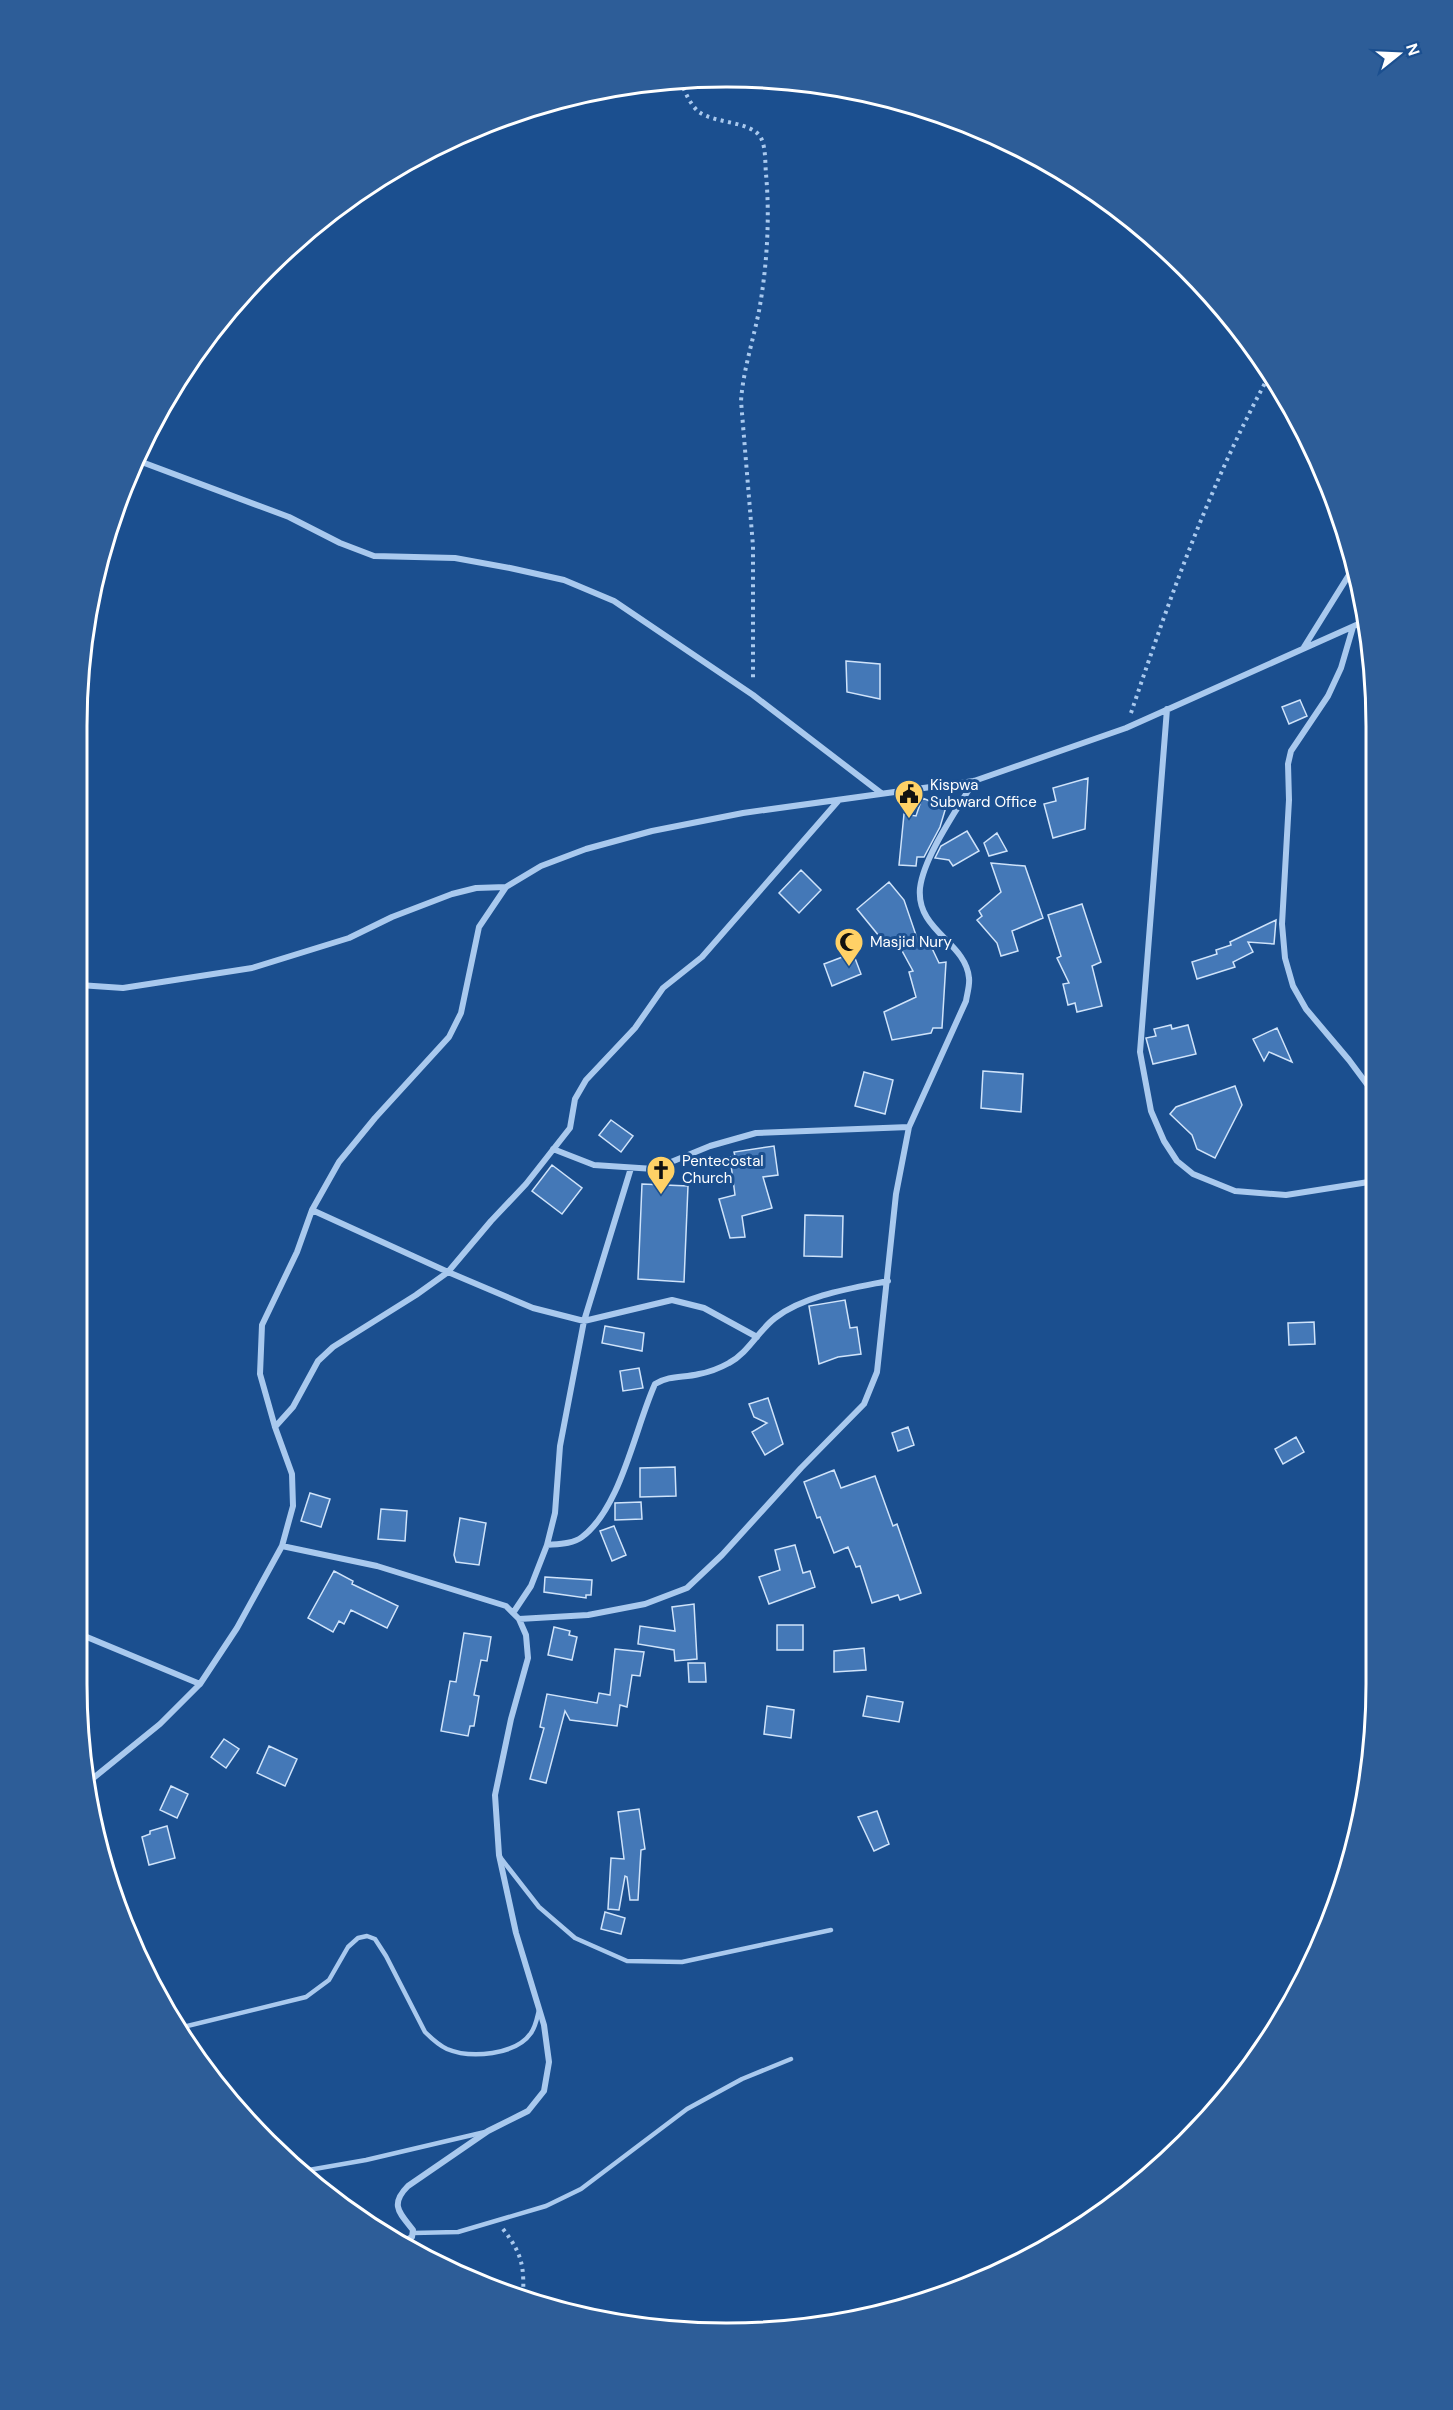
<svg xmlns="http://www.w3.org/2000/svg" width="1453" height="2410" viewBox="0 0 1453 2410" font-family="'DM Sans',sans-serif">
<rect width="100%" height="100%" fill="#1b4f8f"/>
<path fill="#4478b7" stroke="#cfe3fa" stroke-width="1.5" d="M846 661 880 664V699L847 692Z
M1300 700 1307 716 1289 724 1282 707Z
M1088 778 1085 829 1053 838 1044 804 1056 801 1053 788Z
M922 798 946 807 940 827 924 857H917L916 866 899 865 904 814 916 816Z
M967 831 979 851 953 866 949 860 935 858 941 846Z
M997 833 1007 851 989 856 984 843Z
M991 863 1025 866 1043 918 1012 931 1018 951 1001 956 997 943 977 920 982 916 979 911 1001 892Z
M801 870 821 890 799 913 779 893Z
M889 882 904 900 920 947 929 942 939 963 946 962 942 1028H933L931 1033 892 1040 884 1012 916 997 909 972 913 971 895 938 884 942 857 909Z
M1082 904 1101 962 1092 966 1102 1006 1077 1012 1075 1003 1068 1005 1063 984 1069 983 1057 958 1061 956 1048 915Z
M1276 920 1274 944 1248 942 1253 952 1233 962 1235 967 1197 979 1192 962 1217 954 1216 950 1231 945 1230 942Z
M853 953 861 974 832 986 824 964Z
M1171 1025 1172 1029 1188 1025 1196 1054 1153 1064 1146 1038 1156 1036 1154 1029Z
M1277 1028 1292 1062 1269 1052 1264 1061 1253 1039Z
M983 1071 1023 1074 1021 1112 981 1108Z
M864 1072 893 1080 885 1114 855 1106Z
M1235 1086 1242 1105 1215 1158 1197 1149 1192 1135 1170 1114 1176 1107Z
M611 1120 633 1136 621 1152 599 1135Z
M774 1146 778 1175 763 1177 772 1208 742 1216 745 1237 730 1238 719 1199 735 1195 730 1157 735 1156 734 1152Z
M552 1165 582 1188 562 1214 532 1191Z
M642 1184 688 1186 684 1282 638 1279Z
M805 1215 843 1216 842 1257 804 1256Z
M845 1300 850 1328 857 1327 861 1354 838 1357 819 1364 809 1306Z
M1314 1322 1315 1344 1289 1345 1288 1323Z
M605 1326 644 1333 642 1351 602 1343Z
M639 1368 643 1388 623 1391 620 1371Z
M768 1398 783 1444 765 1455 752 1432 767 1423 754 1417 749 1404Z
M908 1427 914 1445 898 1451 892 1433Z
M1296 1437 1304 1452 1283 1464 1275 1449Z
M675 1467 676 1496 640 1497V1468Z
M834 1470 841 1488 875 1476 893 1526 897 1524 921 1593 900 1600 898 1595 872 1603 860 1566 856 1567 848 1547 834 1553 820 1517 817 1518 804 1482Z
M310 1493 330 1499 321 1527 301 1521Z
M641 1502 642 1519 615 1520V1503Z
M381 1509 407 1511 405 1541 378 1539Z
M460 1518 486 1523 479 1565 456 1562 454 1555Z
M614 1526 626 1555 612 1561 600 1531Z
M795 1545 803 1573 810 1571 815 1587 769 1604 759 1577 780 1570 775 1550Z
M334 1571 353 1581 352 1584 398 1606 387 1628 351 1610 344 1624 339 1621 333 1632 308 1618Z
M545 1577 592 1580 591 1595H586V1598L544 1592Z
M694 1604 697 1659 675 1661 674 1650 638 1644 640 1626 675 1631 672 1607Z
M777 1625H803V1650H777Z
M554 1627 570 1631 569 1635 577 1637 572 1660 548 1655Z
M464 1633 491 1637 487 1661 481 1660 474 1695 479 1696 474 1726H470L468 1736 441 1731 450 1681 456 1682Z
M864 1648 866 1670 834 1672V1651Z
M615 1649 644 1652 640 1676 632 1675 627 1707 620 1705 617 1726 570 1720 565 1711 546 1783 530 1779 544 1728 540 1727 547 1694 597 1703 599 1693 610 1695Z
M688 1663H705L706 1682H689Z
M867 1696 903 1702 899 1722 863 1716Z
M767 1706 794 1710 791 1738 764 1734Z
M224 1739 239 1749 226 1768 211 1757Z
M269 1746 297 1759 285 1786 257 1773Z
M171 1786 188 1794 177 1818 160 1810Z
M639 1809 645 1849 641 1850 638 1900H630L627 1877 625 1876 619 1910 608 1909 611 1858 624 1859 618 1812Z
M877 1811 889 1844 874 1851 858 1817Z
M167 1826 175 1858 149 1865 142 1837 150 1834V1831Z
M605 1912 625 1918 621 1934 601 1929Z"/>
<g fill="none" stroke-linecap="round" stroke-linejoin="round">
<path stroke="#a9c9ee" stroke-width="4" stroke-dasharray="3 4.5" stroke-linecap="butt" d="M680 81C685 91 690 105 699 112 716 124 752 121 761 138 766 148 765 163 766 174 770 218 767 267 759 311 753 341 743 371 741 401L753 546V679
M1131 713C1170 597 1211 481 1270 374
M503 2229C524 2256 524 2268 523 2301"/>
<path stroke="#a9c9ee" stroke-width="4.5" d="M500 1857 539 1907 575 1938 627 1961 682 1962 831 1930
M179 2028 306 1997 329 1980 348 1947 358 1938 367 1936 375 1939 386 1956 425 2032C432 2039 438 2045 447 2049 471 2059 516 2055 531 2033 536 2026 537 2018 539 2010
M303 2171 366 2160 485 2132
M413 2233 458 2232 546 2206 581 2189 687 2109 742 2079 791 2059"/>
<path stroke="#a9c9ee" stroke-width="6" d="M139 461 289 517 340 543 374 556 455 558 510 568 564 580 614 601 753 695 881 793
M1353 627 1341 668 1328 696 1291 751 1288 764 1289 800 1282 924 1285 958 1293 986 1306 1009 1349 1060 1375 1095
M1304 647 1352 570
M1167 709 1140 1052 1151 1111 1164 1141 1177 1161 1193 1174 1235 1191 1286 1195 1375 1181
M79 985 123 988 252 968 349 938 392 917 452 894 476 888 506 887
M553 1149 594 1165 654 1169 710 1146 756 1133 909 1127
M312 1210 448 1272 533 1308 584 1321 672 1300 704 1308 757 1337
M275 1427 293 1407 318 1361 333 1347 416 1295 448 1272 491 1221 526 1184 570 1128 575 1099 586 1080 635 1028 663 988 702 957 839 800
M547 1545C558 1544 573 1544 582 1537 621 1508 635 1428 655 1384 670 1375 683 1378 699 1374 710 1372 720 1368 729 1363 748 1353 759 1330 775 1318 805 1295 853 1288 888 1281
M282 1546 377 1566 506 1606 519 1619 526 1635 528 1658 511 1719 495 1795 499 1855 516 1933 544 2025 549 2062 544 2091 528 2111 488 2131 408 2186C389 2205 400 2213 413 2230L412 2237 401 2243
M513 1613 531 1586 547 1545 555 1513 560 1446 584 1321 631 1168
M519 1619 588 1615 645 1604 687 1588 722 1555 801 1468 864 1404 877 1372 896 1194 909 1127 966 1001C967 994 970 985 969 978 966 942 916 931 920 888 924 856 957 810 974 781
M82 1635 200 1684
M86 1784 160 1724 200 1684 237 1628 282 1546 293 1506 292 1474 275 1427 260 1374 262 1325 297 1252 312 1210 339 1162 375 1118 449 1037 461 1013 479 927 506 887 541 866 586 849 652 831 743 813 974 781 1126 728 1363 622"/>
</g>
<defs>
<g id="civic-pin" transform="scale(1.5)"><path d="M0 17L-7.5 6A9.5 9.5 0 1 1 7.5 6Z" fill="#ffd166" stroke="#1b4f8f"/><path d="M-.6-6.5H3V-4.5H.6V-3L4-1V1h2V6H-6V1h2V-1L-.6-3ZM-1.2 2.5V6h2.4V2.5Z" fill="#111"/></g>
<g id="mosque-pin" transform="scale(1.5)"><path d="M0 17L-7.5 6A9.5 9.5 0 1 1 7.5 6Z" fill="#ffd166" stroke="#1b4f8f"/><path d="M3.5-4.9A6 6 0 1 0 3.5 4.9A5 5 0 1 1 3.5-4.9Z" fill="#111"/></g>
<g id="church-pin" transform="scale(1.5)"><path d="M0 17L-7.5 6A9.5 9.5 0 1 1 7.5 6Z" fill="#ffd166" stroke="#1b4f8f"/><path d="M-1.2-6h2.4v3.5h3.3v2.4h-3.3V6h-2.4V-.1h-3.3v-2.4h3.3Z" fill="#111"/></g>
</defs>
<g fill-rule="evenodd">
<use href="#civic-pin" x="909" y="794"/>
<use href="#mosque-pin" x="849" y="942"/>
<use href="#church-pin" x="661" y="1170"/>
</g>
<g text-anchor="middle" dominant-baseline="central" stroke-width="6" stroke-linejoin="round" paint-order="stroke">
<g font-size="15" fill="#fff" stroke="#1b4f8f" text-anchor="start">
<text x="930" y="785">Kispwa<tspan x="930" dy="17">Subward Office</tspan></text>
<text x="870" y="942">Masjid Nury</text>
<text x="682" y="1161">Pentecostal<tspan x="682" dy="17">Church</tspan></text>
</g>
</g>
<path d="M0 0H1453V2410H0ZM726 87H727A639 639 0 0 1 1366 726V1684A639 639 0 0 1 727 2323H726A639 639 0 0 1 87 1684V726A639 639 0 0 1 726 87Z" fill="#2d5d98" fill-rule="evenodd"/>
<path fill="none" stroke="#fff" stroke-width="3" d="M726 87H727A639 639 0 0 1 1366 726V1684A639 639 0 0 1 727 2323H726A639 639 0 0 1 87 1684V726A639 639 0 0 1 726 87Z"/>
<g transform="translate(1399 54) rotate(72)" stroke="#1b4f8f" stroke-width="4.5" paint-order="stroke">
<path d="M0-4.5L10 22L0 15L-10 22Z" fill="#ffffff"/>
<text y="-9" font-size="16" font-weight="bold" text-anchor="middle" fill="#ffffff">N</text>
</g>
</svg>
